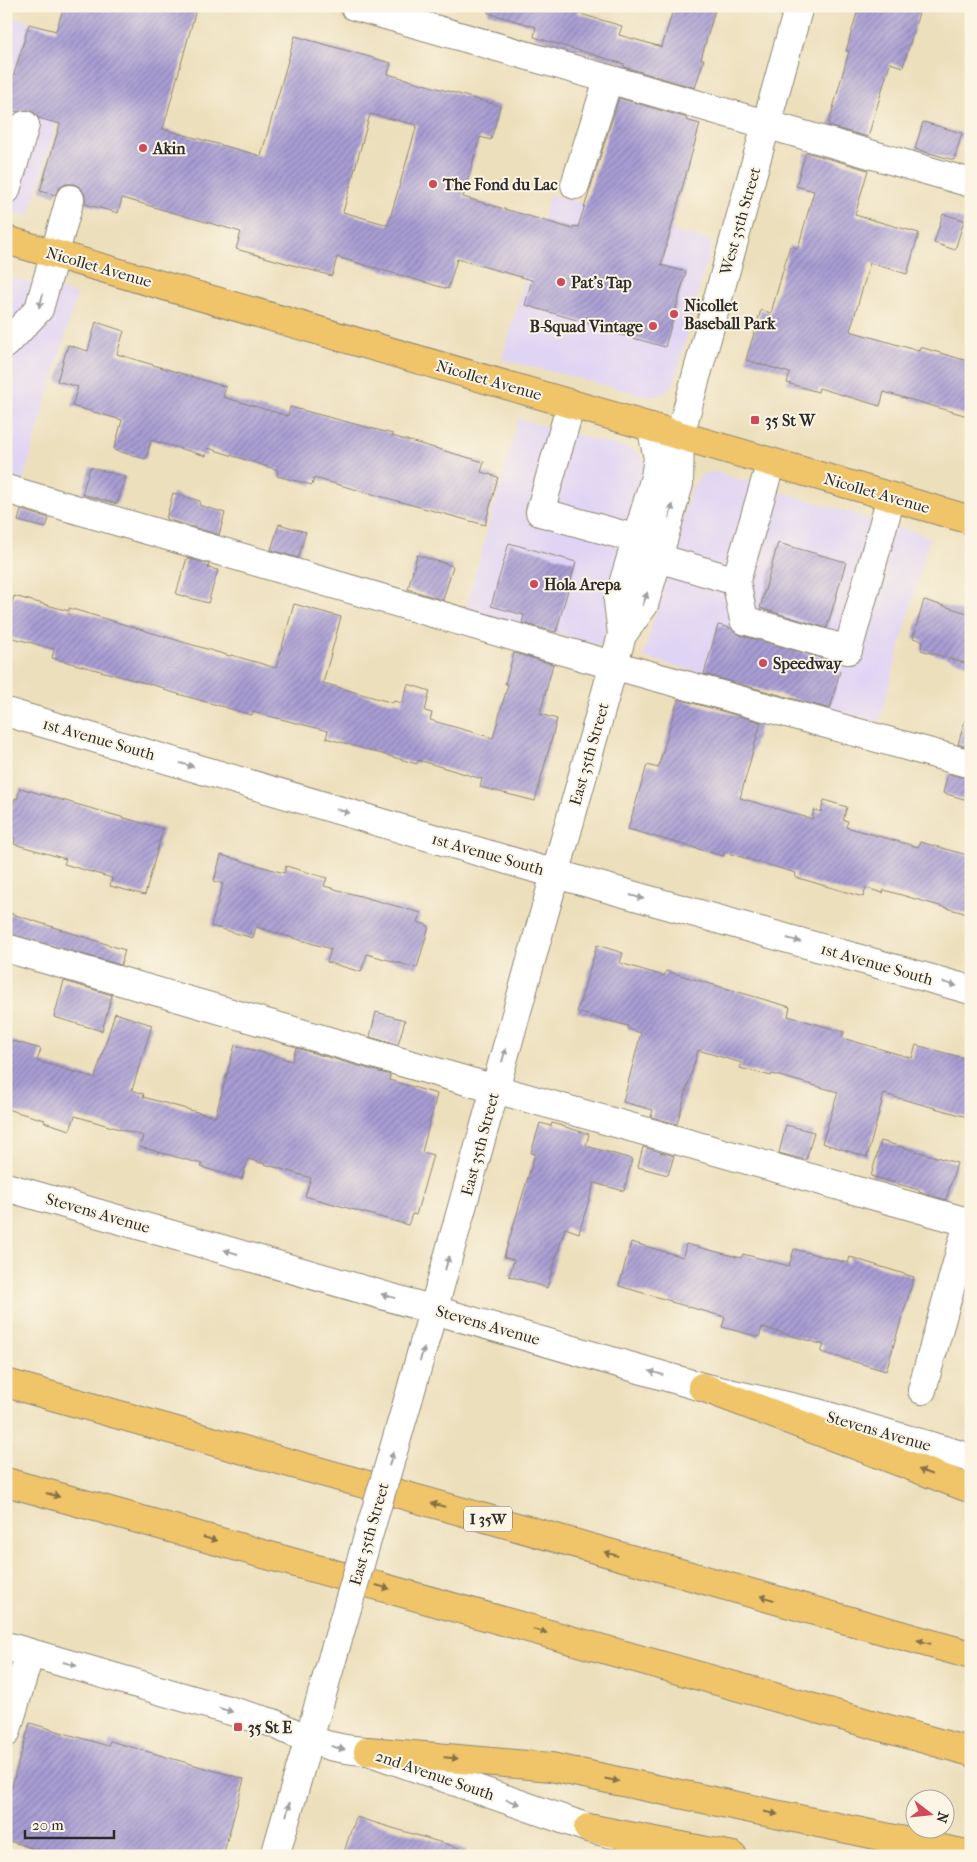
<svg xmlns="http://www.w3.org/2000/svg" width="977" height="1862" viewBox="0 0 977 1862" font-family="'IM FELL French Canon',serif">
<defs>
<pattern id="building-hatch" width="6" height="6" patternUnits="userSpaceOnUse" patternTransform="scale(1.25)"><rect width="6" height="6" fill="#a99ed4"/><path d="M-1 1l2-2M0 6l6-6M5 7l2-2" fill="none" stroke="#8a81ac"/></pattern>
</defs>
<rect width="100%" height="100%" fill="#fcf5e5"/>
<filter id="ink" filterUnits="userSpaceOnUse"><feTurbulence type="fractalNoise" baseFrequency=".02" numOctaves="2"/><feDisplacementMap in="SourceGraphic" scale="10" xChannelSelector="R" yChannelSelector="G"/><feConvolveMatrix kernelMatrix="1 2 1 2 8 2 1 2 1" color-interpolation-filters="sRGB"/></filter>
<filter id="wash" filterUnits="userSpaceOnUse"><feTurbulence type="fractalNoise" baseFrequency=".0096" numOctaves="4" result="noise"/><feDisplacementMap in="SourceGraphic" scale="20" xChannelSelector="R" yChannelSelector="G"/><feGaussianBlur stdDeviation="1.12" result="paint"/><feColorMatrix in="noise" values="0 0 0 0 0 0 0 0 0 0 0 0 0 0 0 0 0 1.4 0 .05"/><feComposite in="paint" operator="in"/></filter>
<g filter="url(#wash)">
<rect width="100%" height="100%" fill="#ecdfbc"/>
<path fill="#e0d4f4" d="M6 15 82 37 29 217 6 210Z
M550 194 712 242 674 383 664 393 651 397 502 359Z
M6 276 77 295 23 481 6 476Z
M518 419 636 451 645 462 648 477 601 646 466 608Z
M715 472 930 537 879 722 643 657 691 488 703 474Z"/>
<g id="blocks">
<path fill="url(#building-hatch)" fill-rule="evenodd" d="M64 6H197L163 129 261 156 295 36 391 63 388 74 500 106 491 140 480 137 463 197 573 229V226L578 227 619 98 687 118 686 120 700 124 661 265 686 272 665 347 601 329V327L525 305 532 280 457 259 448 289 337 257 332 276 236 249 241 232 122 198 118 213 85 204V196L81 188 74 184H66L59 188 55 195 40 191 60 124 38 118 36 114 29 110 18 112 6 108V101L29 24 56 31ZM370 114 417 125 388 225 343 212Z
M489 6H579L577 13 622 26 619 35 662 47 674 6H716L701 59H704L695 88 624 67V64L534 37 536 27 488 13Z
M859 6H921L903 67 890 63 868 137 828 126 849 51H846Z
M923 122 962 133 954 160 915 149Z
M806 152 868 170 855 215 919 233 907 274 870 263 850 331 919 351 920 347 971 362V417L884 392 880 406 819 388 818 392 787 383 790 373 746 360 761 310 771 313 790 246 798 248 814 191 796 186Z
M943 214 964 220 955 250 934 243Z
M96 322 124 331 117 354 226 387 223 397 288 416 290 407 393 434 392 436 484 462 481 472 498 477 485 525 314 478 312 485 277 476 278 470 208 448 206 456 151 440 146 459 114 450 122 420 72 406 78 387 57 381 68 345 88 351Z
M90 467 126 477 117 504 82 494Z
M173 493 200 501 199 505 225 513 219 535 166 519Z
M21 510 49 518 46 528 18 521Z
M279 524 306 532 298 558 271 550Z
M509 543 576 562 556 632 522 623 524 615 491 606Z
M778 543 846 562 827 628 760 608Z
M417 555 453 566 443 600 408 589Z
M187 558 209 564 208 568 218 570 208 603 176 594Z
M14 596 69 611V608L230 656 231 655 276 668 294 604 341 617 323 683 393 703 394 701 402 703 408 684 430 691 425 711 432 713 430 720 493 738 508 684H505L514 653 553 664 540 714 557 719 535 801 480 787 482 779 418 760 417 764 326 738 328 731 253 712 252 715 164 690V688L52 658 54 649 6 636V626Z
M924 600 971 614V665L921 650 923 641 913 638Z
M718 625 731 628 740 635 821 658 819 665 840 671 830 709 704 674Z
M678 699 761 722 740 798 812 819 814 810 821 812 824 800 847 807 843 820 848 821 846 827 918 847 920 842 971 856V915L884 890 883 893 866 888 863 897 795 877 796 873 724 852 723 856 628 829 647 765 658 768Z
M965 720 971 721V748L958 744Z
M948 774 971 779V801L943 793Z
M20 788 163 829 145 895 110 886 112 878 64 864 66 859 14 844 15 838 6 836V827L15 798 17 799Z
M221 855 284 873 286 866 327 878 324 886 421 913 418 922 429 926 417 968 367 954 361 972 327 962 331 949 256 927 253 938 211 926 223 884 214 881Z
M6 912 125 950 121 965 6 933Z
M597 945 623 953 620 963 664 976 666 971 790 1007 788 1016 844 1032 842 1038 912 1058 916 1045 971 1060V1118L884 1094 867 1157 822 1143 838 1092 772 1074 771 1076 740 1068 742 1063 698 1050 677 1124 651 1117 653 1110 623 1102 641 1033 628 1029V1026L577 1012Z
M64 981 112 995 102 1031 54 1017Z
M376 1012 405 1020 398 1045 370 1037Z
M115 1013 152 1025 132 1090 144 1094 143 1097 215 1117 235 1045 292 1061 296 1048 390 1075 389 1080 437 1094 422 1152 433 1155 416 1215 412 1214 408 1225 305 1196 311 1178 248 1159 242 1179 201 1167 202 1164 140 1147 143 1136 75 1116 70 1130 44 1122 45 1120 6 1109V1039L41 1049 37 1061 95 1078Z
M540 1123 551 1126 552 1123 589 1134 586 1146 632 1159 624 1191 594 1183 579 1233 565 1228 547 1288 509 1276 514 1260 504 1257 535 1154 531 1153Z
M786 1125 814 1132 806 1160 779 1153Z
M881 1141 957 1163 946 1200 919 1192V1190L871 1176Z
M643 1147 674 1156 668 1175 638 1167Z
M631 1242 683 1257 686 1244 741 1258 743 1254 789 1266 794 1249 848 1263 850 1257 914 1277 886 1371 821 1352 824 1345 762 1327 759 1337 722 1327 725 1317 671 1302V1301L619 1286Z
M30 1723 108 1746 110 1741 244 1779 223 1856H58L6 1840V1806Z
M356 1817 466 1850V1856H343L352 1827H353Z"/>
</g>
</g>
<g filter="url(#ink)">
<use href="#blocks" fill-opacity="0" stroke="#8c8574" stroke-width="1"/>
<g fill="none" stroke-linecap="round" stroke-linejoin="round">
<g stroke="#8c8574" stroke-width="30">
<path id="minor" d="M354 6 971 183
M575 185 608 80
M6 190 25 125
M6 344 39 309 70 199
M571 404 540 512 637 539
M6 489 584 657 971 764
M658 558 736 581 771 462
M736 581 744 620 848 650 891 497
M622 635 618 601 655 477 658 458 651 427
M6 712 524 865 971 990
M6 948 495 1089 971 1223
M6 1187 702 1387 817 1413 971 1458
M922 1390 968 1223
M409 1397 622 635 644 605 658 558 679 484 680 435 799 6
M6 1646 273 1723C305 1739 331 1750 368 1751L588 1828 612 1834
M6 1733 30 1653
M275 1856 333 1656"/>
</g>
<g stroke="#8c8574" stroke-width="30">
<path id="major" d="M6 240 971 520"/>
</g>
<g stroke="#8c8574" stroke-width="30">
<path id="highway" d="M6 1383 971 1655
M702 1387 971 1489
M6 1482 971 1752
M368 1751 551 1767 971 1855
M588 1828 733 1856"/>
</g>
<use href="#minor" stroke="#fff" stroke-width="28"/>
<use href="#major" stroke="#f0c469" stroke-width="28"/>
<use href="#highway" stroke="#f0c469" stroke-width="28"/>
<g stroke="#8c8574" stroke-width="30" stroke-linecap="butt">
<path id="minor-bridge" d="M333 1656 409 1397"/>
</g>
<use href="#minor-bridge" stroke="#fff" stroke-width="28"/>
</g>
<defs><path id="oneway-solid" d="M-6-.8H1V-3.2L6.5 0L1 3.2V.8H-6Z" transform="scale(1.25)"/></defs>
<g fill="#a0a0a0">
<use href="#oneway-solid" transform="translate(41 301) rotate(107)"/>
<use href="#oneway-solid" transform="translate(671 511) rotate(-74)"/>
<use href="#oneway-solid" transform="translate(645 599) rotate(-70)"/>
<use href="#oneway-solid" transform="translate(187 765) rotate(16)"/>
<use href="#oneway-solid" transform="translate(343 811) rotate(16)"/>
<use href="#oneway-solid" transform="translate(637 897) rotate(16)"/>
<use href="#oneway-solid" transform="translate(794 940) rotate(16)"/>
<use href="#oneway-solid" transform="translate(950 984) rotate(16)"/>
<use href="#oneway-solid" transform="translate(504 1055) rotate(-74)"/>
<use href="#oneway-solid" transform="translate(231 1252) rotate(-164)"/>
<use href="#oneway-solid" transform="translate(447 1263) rotate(-75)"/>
<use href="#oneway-solid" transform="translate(388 1296) rotate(-164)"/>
<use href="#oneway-solid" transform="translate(422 1354) rotate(-74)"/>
<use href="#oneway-solid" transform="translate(656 1373) rotate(-164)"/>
<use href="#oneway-solid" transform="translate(391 1459) rotate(-74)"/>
<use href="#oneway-solid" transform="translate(70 1664) rotate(16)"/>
<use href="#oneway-solid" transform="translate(226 1710) rotate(16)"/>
<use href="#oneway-solid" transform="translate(338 1748) rotate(15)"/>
<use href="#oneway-solid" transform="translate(513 1802) rotate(19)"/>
<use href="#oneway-solid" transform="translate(288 1809) rotate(-75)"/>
</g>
<g fill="#847047">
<use href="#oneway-solid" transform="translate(925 1472) rotate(-159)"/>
<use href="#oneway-solid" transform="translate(53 1495) rotate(16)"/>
<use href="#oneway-solid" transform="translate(438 1505) rotate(-164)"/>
<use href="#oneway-solid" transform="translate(210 1539) rotate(16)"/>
<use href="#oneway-solid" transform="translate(611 1554) rotate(-164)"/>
<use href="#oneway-solid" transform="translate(383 1587) rotate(16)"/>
<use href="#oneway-solid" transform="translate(767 1598) rotate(-164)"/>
<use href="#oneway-solid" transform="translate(540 1631) rotate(16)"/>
<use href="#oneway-solid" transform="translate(924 1642) rotate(-164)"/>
<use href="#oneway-solid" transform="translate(451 1758) rotate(5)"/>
<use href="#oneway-solid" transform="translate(612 1780) rotate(12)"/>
<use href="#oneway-solid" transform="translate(771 1813) rotate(12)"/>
</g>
</g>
<g fill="#d1495b" stroke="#fcf5e5" stroke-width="2">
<circle cx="143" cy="148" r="5"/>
<circle cx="433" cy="184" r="5"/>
<circle cx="561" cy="282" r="5"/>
<circle cx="674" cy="314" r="5"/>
<circle cx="653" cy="326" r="5"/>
<rect x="750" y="415" width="10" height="10" rx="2.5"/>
<circle cx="534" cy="584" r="5"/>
<circle cx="763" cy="663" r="5"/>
<rect x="233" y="1722" width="10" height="10" rx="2.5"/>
</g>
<g text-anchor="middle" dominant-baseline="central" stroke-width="4" stroke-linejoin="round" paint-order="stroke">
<rect fill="#fcf5e5" stroke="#6a6863" stroke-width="1" x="464" y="1506.5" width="48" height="25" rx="4"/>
<g font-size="15" font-weight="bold" fill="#2b2b2b">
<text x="488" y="1519">I 35W</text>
</g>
<g font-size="16" font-weight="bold" fill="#2b2b2b" stroke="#fcf5e5" text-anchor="start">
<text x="153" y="148">Akin</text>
<text x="443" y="184">The Fond du Lac</text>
<text x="571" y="282">Pat's Tap</text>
<text x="684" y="305">Nicollet<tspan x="684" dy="18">Baseball Park</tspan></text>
<text x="643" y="326" text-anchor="end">B-Squad Vintage</text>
<text x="765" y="420">35 St W</text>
<text x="544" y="584">Hola Arepa</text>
<text x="773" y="663">Speedway</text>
<text x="248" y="1727">35 St E</text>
</g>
<g font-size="16" fill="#2b2b2b" stroke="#fcf5e5">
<text transform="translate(740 221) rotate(-74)">West 35th Street</text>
<text transform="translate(99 267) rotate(16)">Nicollet Avenue</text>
<text transform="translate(489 380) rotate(16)">Nicollet Avenue</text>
<text transform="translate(877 493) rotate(16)">Nicollet Avenue</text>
<text transform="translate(99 739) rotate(16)">1st Avenue South</text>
<text transform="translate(589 754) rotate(-74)">East 35th Street</text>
<text transform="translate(488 854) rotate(16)">1st Avenue South</text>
<text transform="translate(877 964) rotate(16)">1st Avenue South</text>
<text transform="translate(480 1144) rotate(-75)">East 35th Street</text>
<text transform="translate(98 1213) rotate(16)">Stevens Avenue</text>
<text transform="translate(488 1325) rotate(16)">Stevens Avenue</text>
<text transform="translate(879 1431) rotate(16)">Stevens Avenue</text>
<text transform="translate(369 1534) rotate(-74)">East 35th Street</text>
<text transform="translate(435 1775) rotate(19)">2nd Avenue South</text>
</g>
</g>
<rect width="977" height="1862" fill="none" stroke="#fcf5e5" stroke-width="25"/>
<g transform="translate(930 1814) rotate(106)"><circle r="24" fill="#fcf5e5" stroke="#a8a49b"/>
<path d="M0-4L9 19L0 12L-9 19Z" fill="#d1495b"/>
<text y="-8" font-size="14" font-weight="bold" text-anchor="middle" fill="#2b2b2b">N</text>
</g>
<path d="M25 1830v8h89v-8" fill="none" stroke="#2b2b2b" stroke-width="2.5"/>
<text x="32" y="1830" font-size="15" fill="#2b2b2b" stroke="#fcf5e5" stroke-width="4" paint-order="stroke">20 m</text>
</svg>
